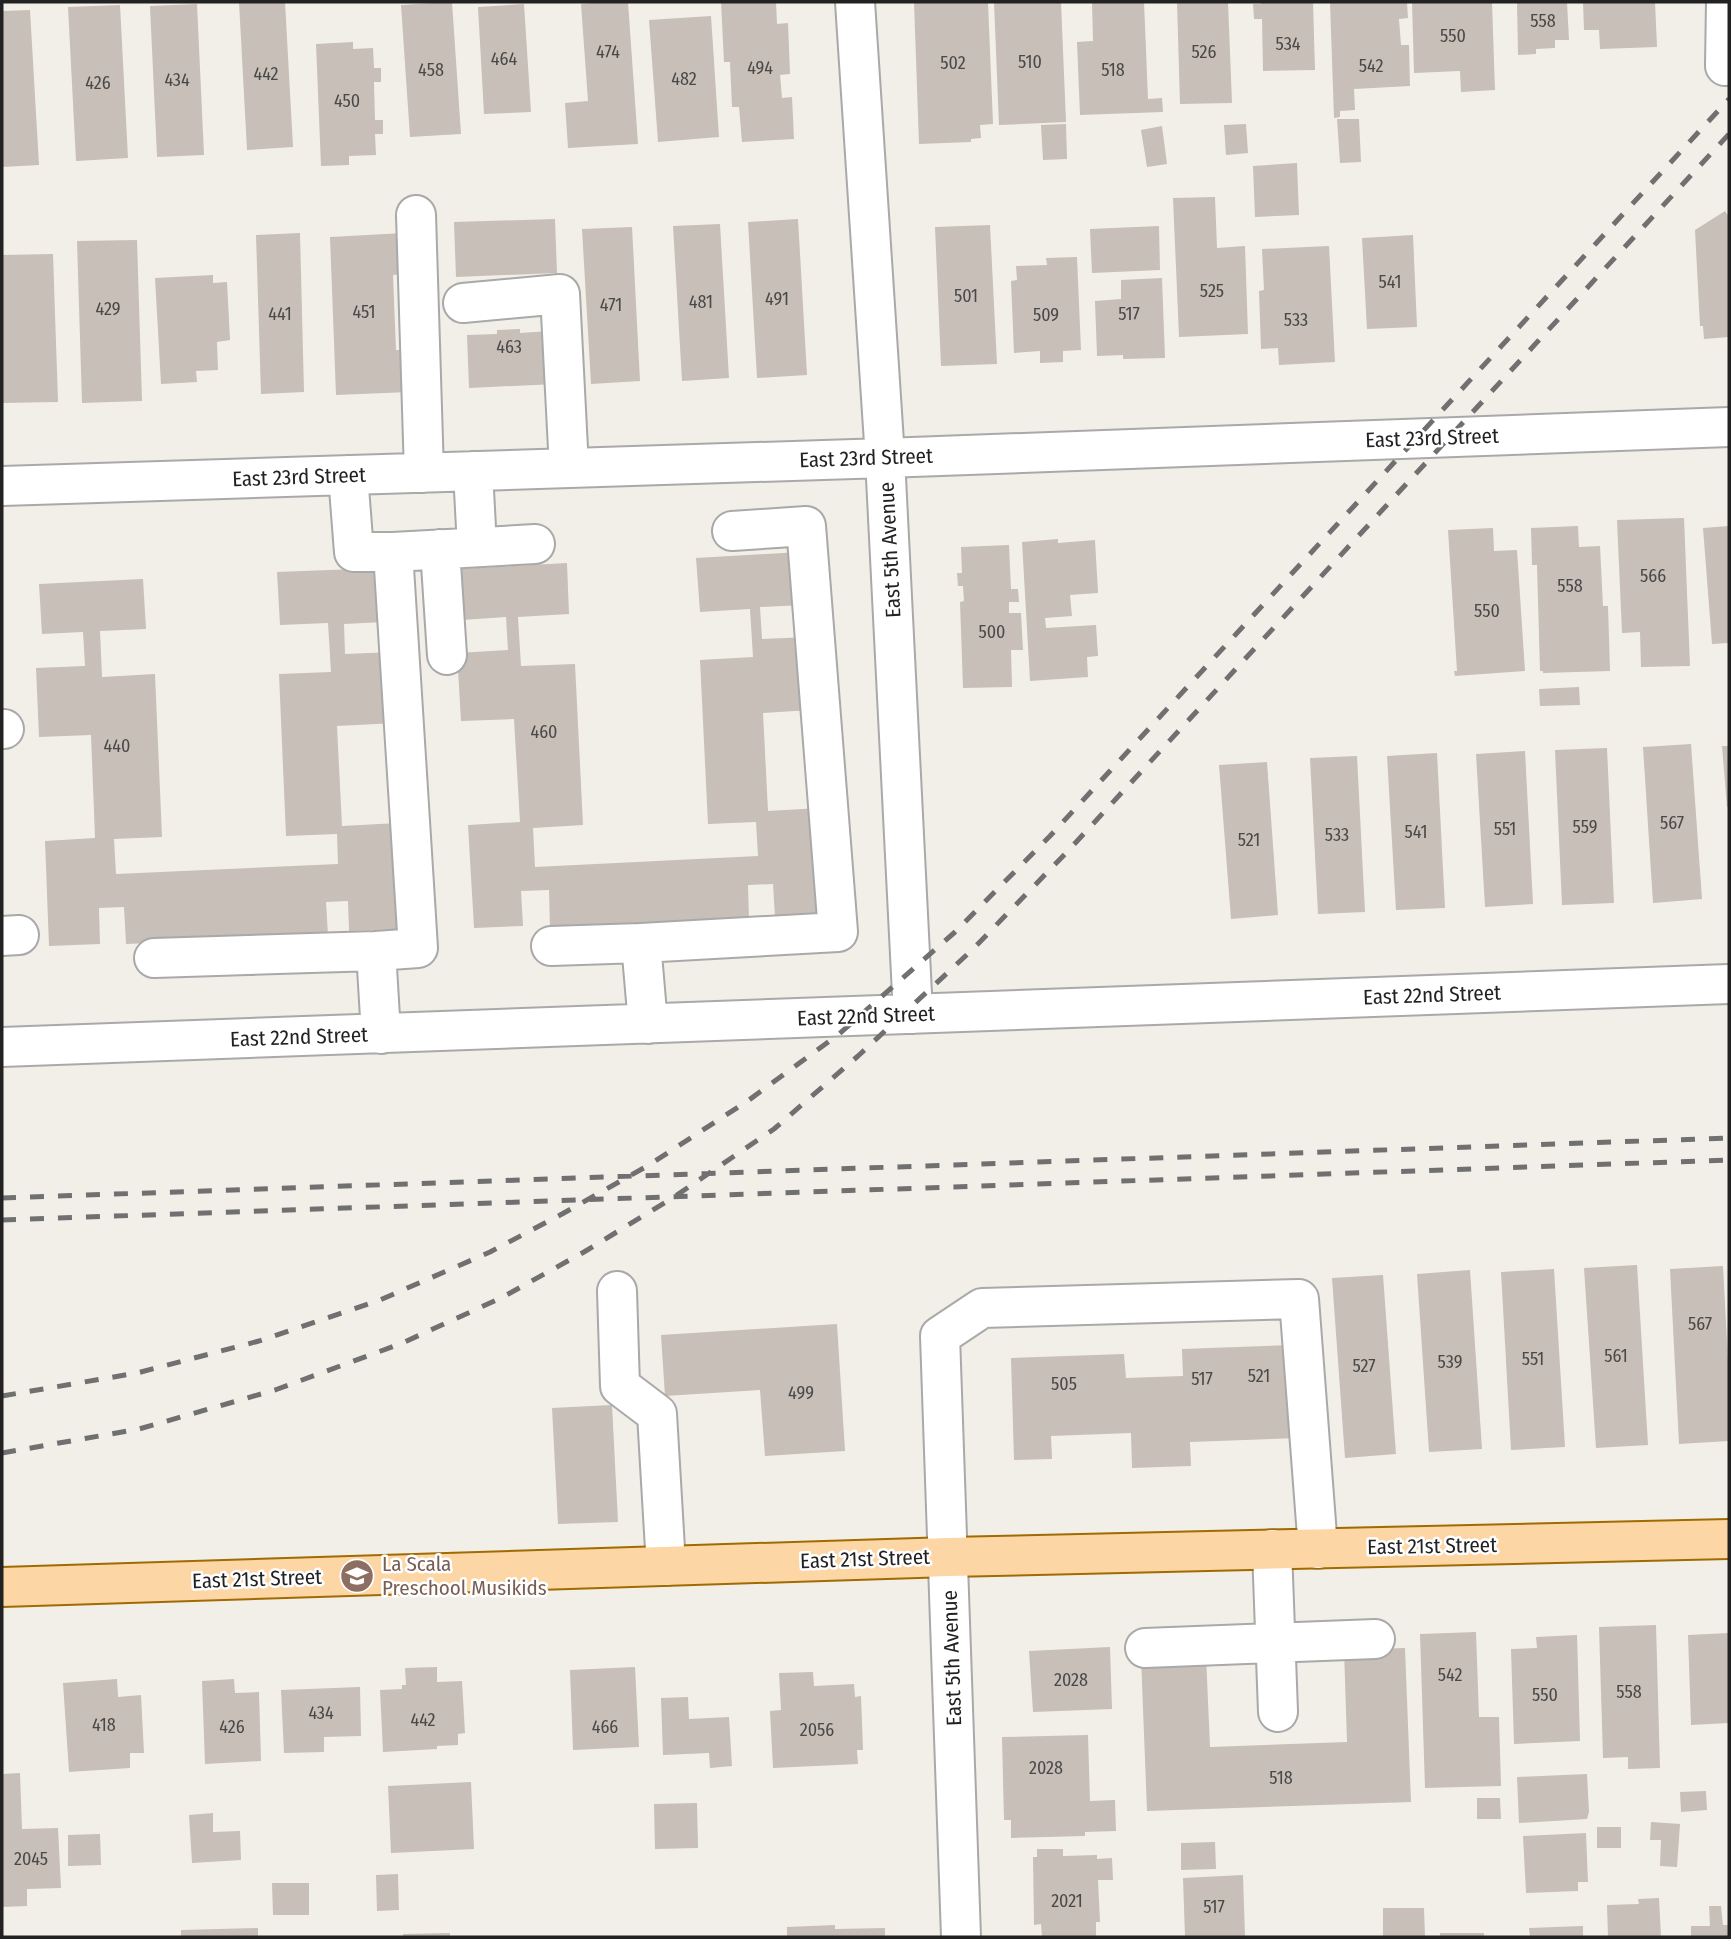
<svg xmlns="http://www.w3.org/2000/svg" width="1731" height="1939" viewBox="0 0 1731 1939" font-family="'Fira Sans Condensed',sans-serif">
<rect width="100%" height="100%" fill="#f2efe9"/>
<path fill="#c7bfb8" d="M239 2H285L293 147 247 150Z
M452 2 461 134 410 137 401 5Z
M604 2H628L638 144 568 148 565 103 588 101 581 4Z
M721 2H776L777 24 788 23 790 74 780 75 782 98 792 97 794 139 742 142 739 107H732L730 62H724Z
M914 2H988L993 124 980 125 981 138 971 139V142L919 144Z
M994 2H1061L1066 122 999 125Z
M1092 2H1144L1148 99 1162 98 1163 112 1080 115 1077 42 1093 41Z
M1177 2H1228L1232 103 1180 104Z
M1261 2H1313L1315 70 1263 71 1262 19H1254L1253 4H1261Z
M1330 2H1407L1408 18 1399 19 1401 45H1409L1410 86 1354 89 1355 110 1340 111V117L1334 118Z
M1412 2H1492L1495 90 1461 92 1460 71 1414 73Z
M1517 2H1567L1569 40H1555V48L1536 49V54L1518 55Z
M1583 2H1655L1657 47 1600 49 1599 30H1584Z
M197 4 204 155 157 157 150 6Z
M524 4 531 112 484 114 478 7Z
M120 5 128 158 76 161 68 7Z
M30 10 39 165 2 167V11Z
M711 16 719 137 658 142 649 20Z
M353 42V49L373 48 374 68H381V82H374L375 120H383V134H375L376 155 349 156V165L321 166 316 44Z
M1337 119H1359L1361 162 1340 163Z
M1066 124 1067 159 1043 160 1041 125Z
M1246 124 1248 153 1226 155 1224 125Z
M1162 126 1167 164 1147 167 1141 130Z
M1297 163 1299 215 1255 217 1253 166Z
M1215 197 1217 248 1245 246 1248 334 1179 337 1173 198Z
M1725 211 1729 217V337L1704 339 1703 326H1700L1695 230Z
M555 219 557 273 456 277 454 222Z
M798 219 807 375 757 378 748 222Z
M720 224 729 378 682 381 673 226Z
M990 225 997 364 941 366 935 227Z
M1159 226 1160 270 1092 273 1090 229Z
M632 227 640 381 591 384 582 229Z
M300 233 304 392 261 394 256 235Z
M404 233 406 274 393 275 396 350H407L409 392 336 395 330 237Z
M1413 235 1417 327 1367 329 1362 238Z
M137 240 142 401 82 403 77 241Z
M1329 246 1335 362 1279 365 1278 348 1261 349 1259 291 1264 290 1262 249Z
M53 254 58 402 2 403V255Z
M1077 257 1081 350 1063 351V362L1040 363V351L1014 353 1011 281 1017 280 1016 266 1047 265 1046 258Z
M213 275V283L227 282 230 340 217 342 218 370 196 371 197 382 161 384 155 278Z
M1162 278 1165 358 1123 359V355L1097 356 1095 301 1121 299V280Z
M520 329V333L550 331 556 384 469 388 467 335 497 334V330Z
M1684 518 1690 666 1641 667 1640 632 1622 633 1617 520Z
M1578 526 1579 547 1600 546 1603 606H1608L1610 671 1543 673V671H1540L1537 565H1532L1531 528Z
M1729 526V643L1712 644 1703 528Z
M1493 528 1494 551 1517 550 1525 671 1455 676 1454 671H1457L1448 530Z
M1058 539V543L1095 540 1098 593 1070 595 1072 616 1045 618 1046 628 1096 625 1098 656 1087 657 1088 677 1030 681 1022 542Z
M1009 545 1011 589H1018L1019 602H1009V613H1021L1023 650H1011L1012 687 963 688 960 602 964 601 963 586H958L957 573H962L961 547Z
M800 552 803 605 760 607 762 639 808 637 811 710 763 713 768 811 820 808 826 915 775 917 773 884 748 885 749 919 550 929 549 890 521 891 523 926 474 928 468 825 520 822 514 719 461 721 457 653 508 650 506 617 462 620 459 569 567 563 569 614 518 617 521 666 575 664 583 825 533 828 535 867 758 856 756 822 708 824 700 660 753 657 750 609 700 612 696 558Z
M381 568 384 622 344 624 345 654 393 652 396 723 337 726 342 826 398 823 403 929 349 931 348 901 326 902 328 935 126 944 124 907 99 908 100 944 49 946 45 841 95 838 91 735 39 737 36 668 85 666 83 632 42 634 39 584 143 579 146 629 100 631 102 677 155 674 162 837 114 839 116 874 338 864 337 834 286 836 279 674 331 672 328 623 280 625 277 572Z
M1579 687 1580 705 1540 706 1539 689Z
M1691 744 1702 899 1653 903 1643 747Z
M1722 746H1729V807H1727Z
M1607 748 1614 903 1562 905 1555 750Z
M1525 751 1533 904 1485 907 1476 754Z
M1437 753 1445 908 1396 910 1387 756Z
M1357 756 1365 912 1318 914 1310 758Z
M1267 762 1278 915 1231 919 1219 765Z
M1637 1265 1648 1445 1596 1448 1584 1268Z
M1723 1266 1729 1380V1441L1679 1444 1670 1269Z
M1554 1269 1565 1447 1511 1450 1501 1272Z
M1470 1270 1482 1449 1429 1452 1417 1274Z
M1383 1275 1396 1454 1345 1458 1332 1278Z
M837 1324 845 1451 765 1456 760 1390 665 1396 661 1335Z
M1293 1345 1297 1438 1190 1442 1191 1466 1132 1468 1131 1433 1051 1436 1052 1459 1014 1460 1011 1358 1124 1354 1126 1378 1183 1376 1182 1349Z
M612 1405 618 1522 558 1524 552 1408Z
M1656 1625 1660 1768 1628 1769V1757L1603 1758 1599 1627Z
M1476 1632 1479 1717H1499L1501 1786 1425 1788 1420 1634Z
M1729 1633V1723L1691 1725 1688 1635Z
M1577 1635 1580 1741 1514 1744 1511 1649 1537 1648 1536 1637Z
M1110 1647 1112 1709 1033 1712 1029 1651Z
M1405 1648 1411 1802 1147 1811 1141 1657 1206 1655 1210 1747 1347 1742 1344 1650Z
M437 1667V1682L462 1681 465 1733 458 1734V1745L437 1746V1749L383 1752 380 1690 402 1689V1685H406L405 1668Z
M635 1667 639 1747 573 1750 570 1670Z
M813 1672 814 1686 854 1684 855 1697 861 1696 863 1750H857L858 1764 773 1768 770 1711 781 1710 779 1673Z
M117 1679 118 1697 141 1695 144 1753H130V1768L69 1772 63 1683Z
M234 1679 235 1693 259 1692 261 1761 205 1764 202 1681Z
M360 1687 361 1736 324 1737V1752L284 1753 281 1690Z
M688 1697 689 1719 729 1717 732 1766 710 1768 709 1753 663 1755 661 1698Z
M1088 1735 1090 1801 1115 1800 1116 1831 1085 1832V1836L1011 1838V1820H1004L1002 1737Z
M20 1773 22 1829 58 1828 61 1888 27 1889V1906L2 1907V1774Z
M1587 1774 1589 1812 1587 1819 1519 1823 1517 1777Z
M471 1782 474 1849 391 1853 388 1786Z
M1706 1791 1707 1810 1681 1812 1680 1792Z
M1477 1798H1500L1501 1819H1477Z
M697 1803 698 1848 655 1849 654 1804Z
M213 1813V1832L240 1831 241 1860 192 1863 189 1815Z
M1651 1822 1680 1824 1677 1867 1660 1866 1661 1840H1650Z
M1597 1827H1621V1848H1597Z
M1586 1833 1588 1882H1578V1891L1526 1893 1523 1836Z
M100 1834 101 1865 68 1866V1835Z
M1215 1842 1216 1869 1181 1870V1843Z
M1037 1849H1063V1856L1097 1855V1859L1112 1858 1113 1880H1098L1100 1922H1096V1937H1042L1041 1924 1034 1925 1033 1857H1037Z
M398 1874 399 1910 377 1911 376 1875Z
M1243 1875 1245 1937H1185L1183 1878Z
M272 1883H309V1915H273Z
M1659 1898 1661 1937H1608L1607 1905 1639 1904 1638 1899Z
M1709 1906H1721L1723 1925H1729V1937H1691V1926H1710Z
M1383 1908H1424L1425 1937H1383Z
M835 1925V1929L885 1928V1937H787V1927Z
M1583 1926V1937H1530L1529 1928Z
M258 1928V1937H181V1930Z
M450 1933V1937H403V1934Z
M1440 1933H1484V1937H1440Z"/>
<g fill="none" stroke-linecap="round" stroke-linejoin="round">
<g stroke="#a9a9a9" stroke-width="42">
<path id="minor" d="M855 2 885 458 913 1014
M1725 66 1726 2
M416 215 424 473
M463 303 560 294 569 468
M473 471 477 547
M348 475 354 552H393L418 948 376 951
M2 486 885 458 1729 427
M440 549 447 655
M393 552 535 544
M2 729H4
M2 936 19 935
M641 943 648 1024
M551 946 641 943 838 932 806 526 732 531
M154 958 376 951 381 1034
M2 1047 1729 984
M617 1291 620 1386 657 1414 666 1566
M1272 1549 1278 1712
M1145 1648 1375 1639
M961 1937 940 1336 982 1308 1299 1299 1318 1549"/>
</g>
<g stroke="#a06b00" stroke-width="42">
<path id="major" d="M2 1587 949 1557 1729 1539"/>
</g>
<use href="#minor" stroke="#fff" stroke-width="38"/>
<use href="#major" stroke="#fcd6a4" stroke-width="38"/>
<path stroke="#707070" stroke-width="5" stroke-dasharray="14 14" stroke-linecap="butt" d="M2 1198 1729 1138
M2 1220 1729 1160
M2 1396 137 1373 259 1341 380 1300 490 1252 562 1214 649 1165 749 1100 839 1034 955 932 1050 836 1729 99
M2 1453 139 1429 275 1390 400 1344 501 1298 584 1252 674 1197 774 1129 858 1056 973 949 1067 852 1729 134"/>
</g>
<defs>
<g id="school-disc" transform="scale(1.75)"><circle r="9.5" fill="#8d6e63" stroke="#fff"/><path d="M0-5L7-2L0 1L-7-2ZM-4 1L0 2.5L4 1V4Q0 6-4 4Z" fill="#fff"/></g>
</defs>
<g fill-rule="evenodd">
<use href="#school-disc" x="357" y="1576"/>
</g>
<g text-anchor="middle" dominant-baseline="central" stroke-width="5" stroke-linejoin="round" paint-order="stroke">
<g font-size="18" fill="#4b4948">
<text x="1543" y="21">558</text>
<text x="1453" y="36">550</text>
<text x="1288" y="44">534</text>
<text x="608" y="52">474</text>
<text x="1204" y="52">526</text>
<text x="504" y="59">464</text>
<text x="1030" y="62">510</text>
<text x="953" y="63">502</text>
<text x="1371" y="66">542</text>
<text x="760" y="68">494</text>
<text x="431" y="70">458</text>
<text x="1113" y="70">518</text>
<text x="266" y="74">442</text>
<text x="684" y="79">482</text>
<text x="177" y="80">434</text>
<text x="98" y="83">426</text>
<text x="347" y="101">450</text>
<text x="1390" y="282">541</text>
<text x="1212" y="291">525</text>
<text x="966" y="296">501</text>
<text x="777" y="299">491</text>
<text x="701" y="302">481</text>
<text x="611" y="305">471</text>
<text x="108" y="309">429</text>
<text x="364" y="312">451</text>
<text x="280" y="314">441</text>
<text x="1129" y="314">517</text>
<text x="1046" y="315">509</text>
<text x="1296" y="320">533</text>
<text x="509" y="347">463</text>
<text x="1653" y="576">566</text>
<text x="1570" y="586">558</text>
<text x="1487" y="611">550</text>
<text x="992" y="632">500</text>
<text x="544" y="732">460</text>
<text x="117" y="746">440</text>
<text x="1672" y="823">567</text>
<text x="1585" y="827">559</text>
<text x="1505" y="829">551</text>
<text x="1416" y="832">541</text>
<text x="1337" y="835">533</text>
<text x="1249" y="840">521</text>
<text x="1700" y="1324">567</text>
<text x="1616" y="1356">561</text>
<text x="1533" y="1359">551</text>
<text x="1450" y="1362">539</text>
<text x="1364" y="1366">527</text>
<text x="1259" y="1376">521</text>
<text x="1202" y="1379">517</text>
<text x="1064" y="1384">505</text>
<text x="801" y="1393">499</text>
<text x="1450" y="1675">542</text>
<text x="1071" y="1680">2028</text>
<text x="1629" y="1692">558</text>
<text x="1545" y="1695">550</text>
<text x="321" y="1713">434</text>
<text x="423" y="1720">442</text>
<text x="104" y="1725">418</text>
<text x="232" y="1727">426</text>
<text x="605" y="1727">466</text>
<text x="817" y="1730">2056</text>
<text x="1046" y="1768">2028</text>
<text x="1281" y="1778">518</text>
<text x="31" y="1859">2045</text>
<text x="1067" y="1901">2021</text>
<text x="1214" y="1907">517</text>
</g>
<g font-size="21" fill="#222" stroke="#fff">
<text transform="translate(1432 438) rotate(-2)">East 23rd Street</text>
<text transform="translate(866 458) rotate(-2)">East 23rd Street</text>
<text transform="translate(299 477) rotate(-2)">East 23rd Street</text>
<text transform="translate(890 550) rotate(-93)">East 5th Avenue</text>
<text transform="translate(1432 995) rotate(-2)">East 22nd Street</text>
<text transform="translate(866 1016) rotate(-2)">East 22nd Street</text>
<text transform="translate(299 1037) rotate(-2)">East 22nd Street</text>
<text transform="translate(1432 1546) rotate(-1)">East 21st Street</text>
<text transform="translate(865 1559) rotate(-2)">East 21st Street</text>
<text transform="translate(257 1579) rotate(-2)">East 21st Street</text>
<text transform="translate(952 1658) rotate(-92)">East 5th Avenue</text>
</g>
<g font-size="21" fill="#785e54" stroke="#fff" text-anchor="start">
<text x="382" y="1564">La Scala<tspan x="382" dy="24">Preschool Musikids</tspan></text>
</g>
</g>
<rect width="1731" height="1939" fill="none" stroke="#222222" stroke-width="7"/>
</svg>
